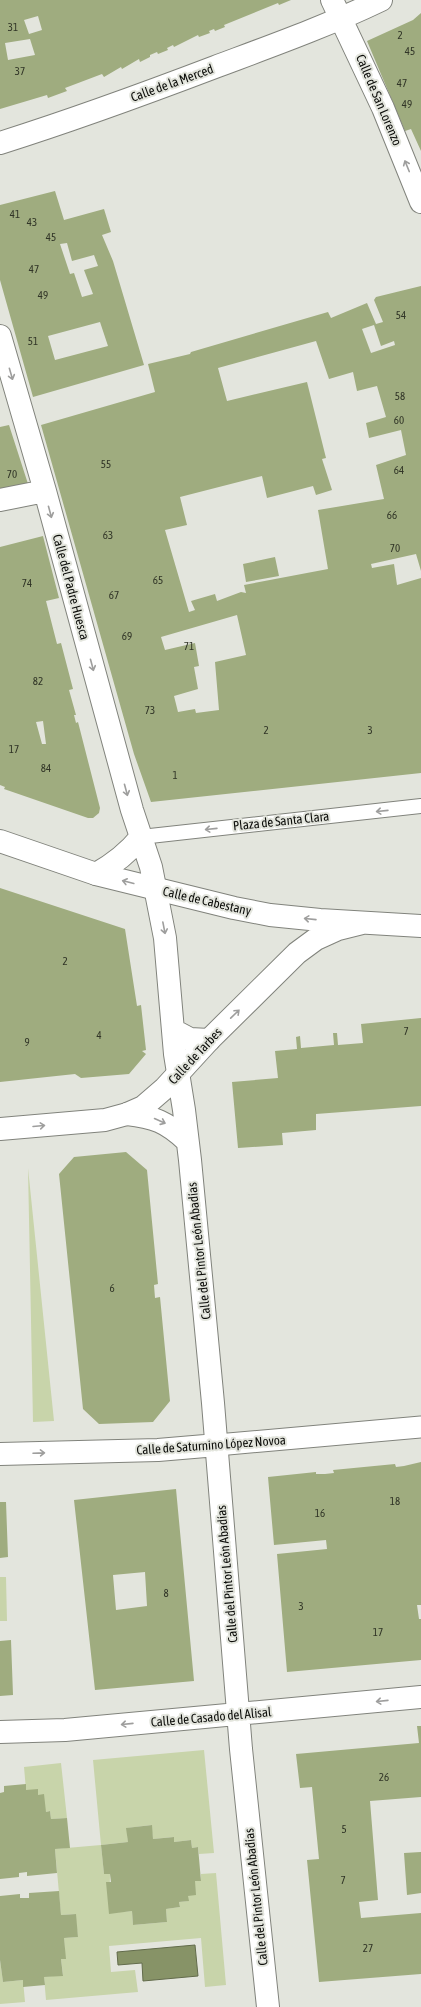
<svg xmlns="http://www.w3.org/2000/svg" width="421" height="2007" viewBox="0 0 421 2007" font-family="'Asap Condensed',sans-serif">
<rect width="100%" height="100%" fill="#e3e5dd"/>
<path fill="#c8d4aa" d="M28 1168 54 1421 33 1422Z
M0 1577H6L7 1621H0Z
M204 1750 214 1853 199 1854 198 1847 192 1848 191 1840 174 1842 173 1837 153 1839 151 1825 127 1828 128 1842 101 1845 104 1874H110L109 1913 132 1911 133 1925 167 1922 166 1909 180 1907 179 1902 188 1901V1896L195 1881H201V1874L216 1873 226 1985 205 1987 201 1938 109 1946 111 1972 135 1970 138 1992 46 2000 44 1977 63 1975 61 1959H65L64 1938 78 1937 75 1914 61 1915 55 1849 101 1845 93 1760Z
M61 1763 67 1818 51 1819 50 1811 46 1812 38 1795V1790H26L24 1767Z
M0 1960 3 1982 23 1980 25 2002 0 2004Z"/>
<path fill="#879367" stroke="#626b4b" d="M195 1945 198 1976 143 1981 142 1963 118 1965 117 1952Z"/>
<path fill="#9fac7f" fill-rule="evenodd" d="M0 0H291L279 5 278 3 224 25 225 27 215 31 214 29 209 31 210 33 199 37 198 35 174 47 173 45 167 48 168 50 158 54 157 52 150 55V57L140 62 139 59 122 69 121 67 104 77 102 74 65 88 67 91 48 98 47 95 0 109ZM38 16 42 30 29 34 24 20ZM30 39 35 55 8 60 5 43Z
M421 13V151L411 129 405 131 367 41 413 20Z
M55 191 64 220 104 209 111 232 102 235 113 261 144 365 33 397 0 280V205ZM67 243 72 261 94 255 98 266 84 270 93 294 82 297 74 273 70 274 60 244ZM100 322 108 346 55 360 48 336Z
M421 286V571L416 554 371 564 372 568 394 564 397 585 421 578V773L151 802 134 754 41 425 155 392 148 364 190 354 191 352 328 312 331 318 367 303 376 324 383 322 374 300 376 297ZM374 325 381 346 394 341 395 345 371 353 362 329ZM316 341 329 379 353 372 357 391 377 386 386 417 366 423 369 438 401 430 406 455 376 465 384 499 318 510 328 569 244 585 246 593 241 592 217 601 215 594 191 601 195 610 189 612 165 530 187 525 180 497 262 476 267 498 313 486 316 495 332 490 322 459 326 458 307 382 227 401 218 368ZM237 615 246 655 215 662 219 710 196 713 195 709 178 712 174 696 198 689 194 667 199 666 195 643 165 650 161 637Z
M9 425 29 487 0 492V427Z
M43 536 59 598 46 601 57 644 61 643 73 689 69 690 76 715H74L76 723 78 722 100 808 99 813 93 818H88L4 789 5 787 0 785V547ZM43 721 46 744H42L36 722Z
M275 557 279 576 246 582 243 564Z
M0 888 125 929 137 1006 141 1005 146 1050 142 1051 146 1054 129 1074 81 1078 75 1074 0 1082Z
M421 1018V1106L316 1114V1130L282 1133 283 1145 238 1148 232 1082 278 1078 275 1051 297 1049 296 1037 300 1036 301 1048 334 1045 333 1033H337L338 1045 363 1043 361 1024Z
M126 1152 147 1170 158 1284 154 1285 155 1298 160 1297 170 1401 153 1422 99 1424 83 1409 59 1174 74 1157Z
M421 1462V1605H417L419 1619H421V1660L287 1672 277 1554 327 1549 326 1540 274 1545 268 1477 316 1472V1474H325L334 1473 333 1470 395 1464 396 1467 404 1466Z
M176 1489 194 1681 95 1690 74 1500ZM145 1572 147 1606 116 1610 113 1575Z
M0 1502H6L8 1557 0 1558Z
M11 1640 13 1695 0 1696V1641Z
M417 1726H421V1797L370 1801 378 1900 359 1902 361 1918 421 1913V1974L319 1982 307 1860 319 1859 312 1787 300 1788 296 1754 419 1743Z
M26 1784V1790L38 1789V1795L44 1794 46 1812 50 1811 51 1819 67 1818 70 1848 55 1849 57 1873 27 1876V1872L19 1873V1877L0 1879V1793L4 1792V1786Z
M152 1825 153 1839 174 1837V1842L191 1840 192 1848 198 1847 201 1881H195L196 1895 188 1896 189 1901 179 1902 180 1907 166 1909 167 1922 133 1925 132 1911 109 1914 106 1882H111L110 1874H104L101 1845 128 1842 126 1828Z
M421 1852V1893L407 1895 404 1853Z
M59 1891 61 1915 76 1914 78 1937 64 1938 66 1959H61L63 1976 44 1977 45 1985 23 1987V1980L3 1982 0 1960V1896L20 1894V1898H29V1893Z"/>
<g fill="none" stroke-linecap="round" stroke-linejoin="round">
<g stroke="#81837c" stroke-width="16">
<path id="service" d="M141 837 421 806"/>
</g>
<g stroke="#81837c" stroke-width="23">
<path id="pedestrian" d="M217 1445 421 1427"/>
</g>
<g stroke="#81837c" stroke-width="24">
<path id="minor" d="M332 0 383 108 421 202
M0 143C73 120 144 94 215 67 271 46 327 26 381 0
M0 336 45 491 132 810 151 867 165 938 175 1054 184 1110 190 1160 213 1403 241 1749 268 2007
M0 500 45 491
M96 874C114 864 128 853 141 837
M173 1030 190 1039 209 1040
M127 1114C154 1117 167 1122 187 1141
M0 1454 158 1450 217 1445
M0 1732 65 1730 421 1697"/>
</g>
<g stroke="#81837c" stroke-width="24">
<path id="tertiary" d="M0 841 96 874 234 908 270 915 320 920 421 926
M0 1129 105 1120 127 1114 143 1107 165 1088 209 1040 297 953 316 939 338 929 362 923"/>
</g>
<use href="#service" stroke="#fff" stroke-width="14"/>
<use href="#pedestrian" stroke="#fff" stroke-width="21"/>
<use href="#minor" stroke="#fff" stroke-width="22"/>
<use href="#tertiary" stroke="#fff" stroke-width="22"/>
</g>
<defs><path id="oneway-shaft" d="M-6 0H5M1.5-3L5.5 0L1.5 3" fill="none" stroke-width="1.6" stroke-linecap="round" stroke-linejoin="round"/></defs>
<g stroke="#9e9e9d">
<use href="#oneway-shaft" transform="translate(407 166) rotate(-112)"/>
<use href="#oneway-shaft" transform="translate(11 374) rotate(74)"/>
<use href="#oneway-shaft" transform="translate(50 512) rotate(75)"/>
<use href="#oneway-shaft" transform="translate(92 665) rotate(75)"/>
<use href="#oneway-shaft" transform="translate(126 790) rotate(75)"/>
<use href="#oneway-shaft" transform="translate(382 811) rotate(174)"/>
<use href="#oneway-shaft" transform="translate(211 829) rotate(174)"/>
<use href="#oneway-shaft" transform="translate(128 882) rotate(-166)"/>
<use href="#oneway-shaft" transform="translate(310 919) rotate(-174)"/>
<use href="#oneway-shaft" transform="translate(164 928) rotate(79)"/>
<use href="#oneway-shaft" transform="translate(235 1014) rotate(-44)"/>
<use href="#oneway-shaft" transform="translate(160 1121) rotate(24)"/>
<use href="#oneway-shaft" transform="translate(39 1126) rotate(-5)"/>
<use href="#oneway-shaft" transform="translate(39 1453) rotate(-2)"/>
<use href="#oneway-shaft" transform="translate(382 1701) rotate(174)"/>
<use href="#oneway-shaft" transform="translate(127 1724) rotate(174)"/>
</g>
<g text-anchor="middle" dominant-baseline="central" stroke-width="4" stroke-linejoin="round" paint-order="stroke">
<g font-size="11" fill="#313527">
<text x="13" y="27">31</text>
<text x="400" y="35">2</text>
<text x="410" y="51">45</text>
<text x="20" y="71">37</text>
<text x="402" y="83">47</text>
<text x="407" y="104">49</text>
<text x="15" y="214">41</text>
<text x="32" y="222">43</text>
<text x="51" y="237">45</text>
<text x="34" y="269">47</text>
<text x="43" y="295">49</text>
<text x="401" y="315">54</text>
<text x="33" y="341">51</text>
<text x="400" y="396">58</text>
<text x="399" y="420">60</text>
<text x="106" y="464">55</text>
<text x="399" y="470">64</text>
<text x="12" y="474">70</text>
<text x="392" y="515">66</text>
<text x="108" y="535">63</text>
<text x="395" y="548">70</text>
<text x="158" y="580">65</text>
<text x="27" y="583">74</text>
<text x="114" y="595">67</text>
<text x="127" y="636">69</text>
<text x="189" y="646">71</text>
<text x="38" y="681">82</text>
<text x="150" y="710">73</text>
<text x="266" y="730">2</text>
<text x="370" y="730">3</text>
<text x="14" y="749">17</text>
<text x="46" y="768">84</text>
<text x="175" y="775">1</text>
<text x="65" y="961">2</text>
<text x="406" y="1031">7</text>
<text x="99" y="1035">4</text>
<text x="27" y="1042">9</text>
<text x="112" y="1288">6</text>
<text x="395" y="1501">18</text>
<text x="320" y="1513">16</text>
<text x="166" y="1593">8</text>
<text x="301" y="1606">3</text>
<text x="378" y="1632">17</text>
<text x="384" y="1777">26</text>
<text x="344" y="1829">5</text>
<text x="343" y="1880">7</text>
<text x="368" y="1948">27</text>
</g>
<g font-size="13" fill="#0c0d0a" stroke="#e3e5dd">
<text transform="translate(172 83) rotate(-20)">Calle de la Merced</text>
<text transform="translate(379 100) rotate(67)">Calle de San Lorenzo</text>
<text transform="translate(71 587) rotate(75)">Calle del Padre Huesca</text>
<text transform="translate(281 821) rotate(-6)">Plaza de Santa Clara</text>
<text transform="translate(207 901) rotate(13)">Calle de Cabestany</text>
<text transform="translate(195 1056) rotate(-47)">Calle de Tarbes</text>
<text transform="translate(199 1251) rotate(-96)">Calle del Pintor León Abadías</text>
<text transform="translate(211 1445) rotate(-4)">Calle de Saturnino López Novoa</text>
<text transform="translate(227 1574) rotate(-95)">Calle del Pintor León Abadías</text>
<text transform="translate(211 1717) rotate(-5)">Calle de Casado del Alisal</text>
<text transform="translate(256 1897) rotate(-96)">Calle del Pintor León Abadías</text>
</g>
</g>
</svg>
